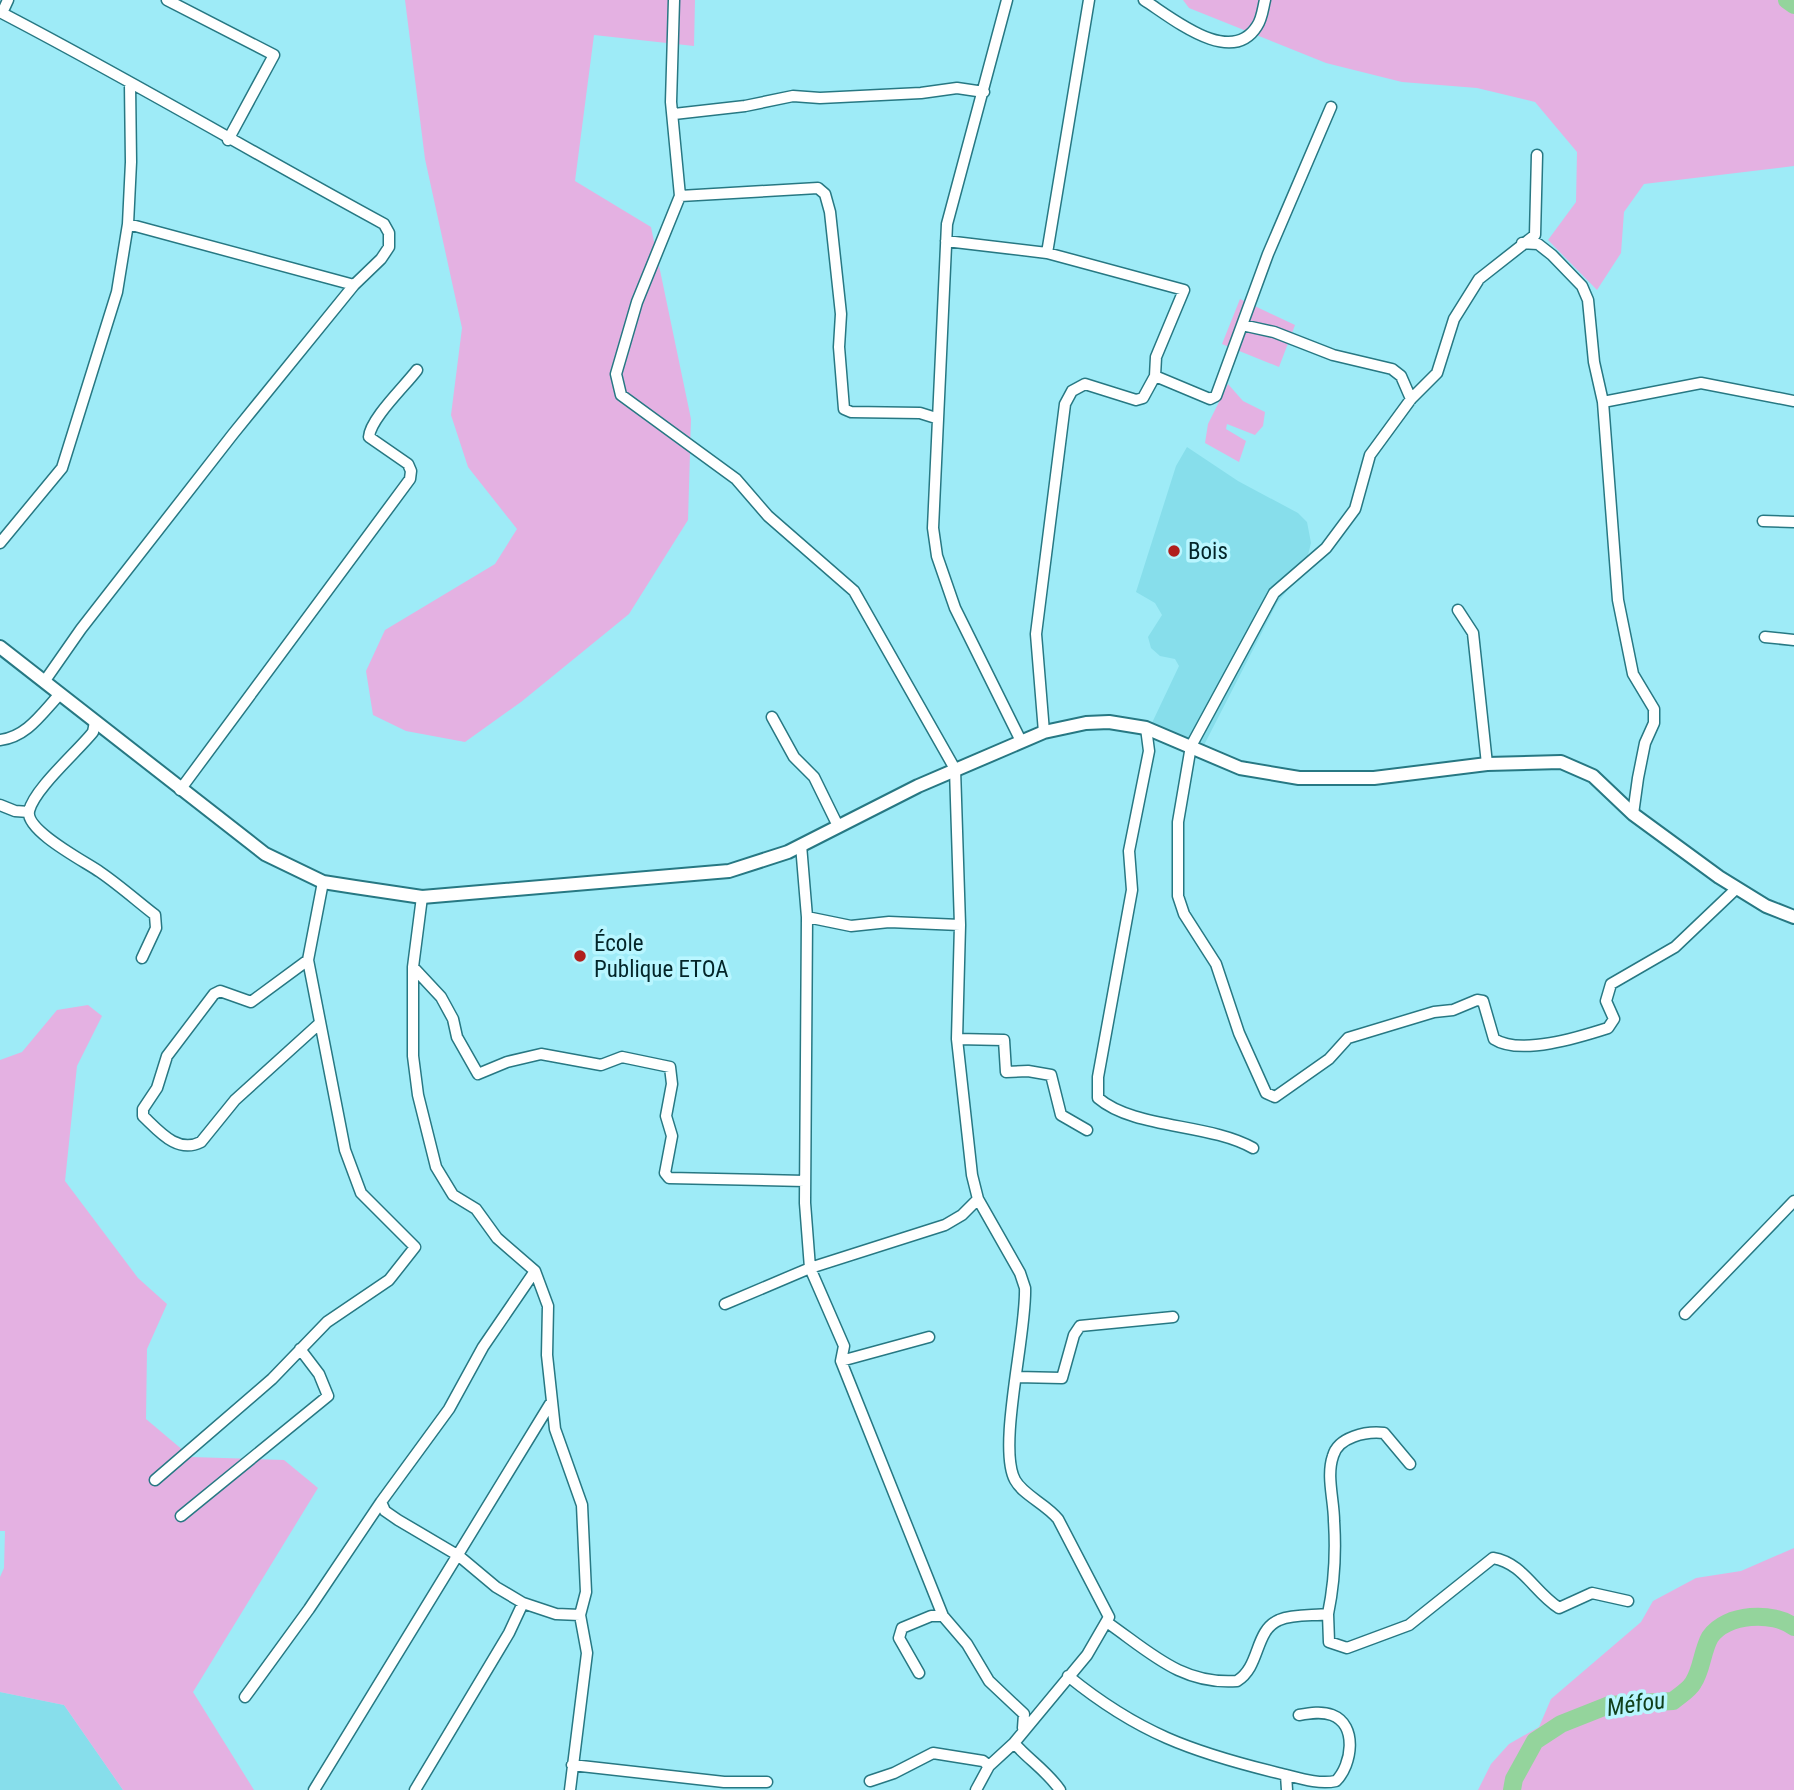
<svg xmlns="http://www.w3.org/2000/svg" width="1794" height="1790" viewBox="0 0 1794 1790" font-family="'Roboto Condensed',sans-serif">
<rect width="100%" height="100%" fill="#9eebf7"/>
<path fill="#87deeb" d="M1187 447 1238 481 1298 513 1307 522 1311 543 1307 559 1296 580 1277 603 1204 745 1151 725 1179 666 1175 659 1160 656 1151 648 1148 637 1162 615 1155 603 1136 592 1176 466Z
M0 1692 64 1705 123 1790H0Z"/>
<path fill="#e4b1e2" d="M405 0H695L694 46 594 35 575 181 651 227 691 419 688 520 629 614 521 702 465 742 406 731 373 715 366 671 385 630 495 564 517 529 468 467 451 415 462 328 425 159Z
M1183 0H1794V166L1644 184 1624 212 1621 253 1597 290 1548 240 1576 202 1577 152 1535 102 1477 88 1402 82 1326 63 1189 8Z
M1240 299 1295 325 1279 367 1222 344Z
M1228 384 1243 401 1265 412 1263 426 1255 435 1227 424 1226 429 1246 441 1239 462 1205 443 1208 424Z
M88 1005 102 1016 77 1066 65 1181 138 1278 167 1304 147 1349 146 1419 191 1457 284 1460 318 1488 193 1692 254 1790H123L64 1705 0 1692V1577L4 1568 5 1531H0V1060L22 1052 57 1010Z
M1794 1548V1790H1478L1491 1764 1509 1744 1539 1727 1551 1699 1641 1622 1653 1601 1696 1578 1741 1571Z"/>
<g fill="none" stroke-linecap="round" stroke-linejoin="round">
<path stroke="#94d49c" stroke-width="18" d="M1787 0 1794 5
M1512 1790 1514 1779 1535 1741 1561 1724 1609 1705 1673 1701C1679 1696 1689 1690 1693 1683 1702 1670 1702 1651 1710 1637 1726 1613 1774 1611 1794 1627"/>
<g stroke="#277883" stroke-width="13">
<path id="minor" d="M167 0 274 55 228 140
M674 0 671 102 680 196 637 302 616 374 621 395 736 479 768 516 854 591 955 769 960 925
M1007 0 947 224 933 528 937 556 955 608 1021 741
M1144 0C1171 17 1231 68 1257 26 1262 19 1263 8 1265 0
M0 12C129 79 255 154 384 224L389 233V247L381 259 354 285 233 434 81 629 44 682
M2 13 8 0
M674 114 745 106 793 96 820 98 921 93 957 88 984 92
M1537 155 1535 235 1479 279 1454 319 1437 373 1411 399 1370 455 1355 509 1326 548 1274 593 1191 746 1178 822V896L1184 914 1216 964 1239 1033 1266 1093 1275 1097 1329 1059 1348 1038 1434 1012 1453 1010 1477 1000 1483 1001 1494 1039C1520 1056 1580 1037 1608 1028L1614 1019 1606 1001 1611 984 1675 947 1737 888
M680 196 818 188 825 194 830 212 841 314 839 347 844 409 851 412 920 413 936 418
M128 224 354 285
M946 241 1047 253 1184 290 1156 357 1155 376 1143 398 1136 400 1085 384 1072 391 1065 404 1036 634 1044 732
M1522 243 1538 244 1552 255 1582 286 1588 300 1594 362 1603 402 1618 600 1633 674 1654 709V723L1645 743 1638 778 1633 814
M1047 253 1089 0
M1242 325 1274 332 1333 355 1392 369 1401 376 1411 399
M1155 376 1210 399 1216 396 1268 254 1331 107
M1603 402 1701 383 1794 401
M1763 521 1794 522
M0 543 62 468 117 292 128 224 131 162 130 84
M1458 610 1473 633 1487 764
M1765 637 1794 640
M772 717 794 757 814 777 838 826
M95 722 93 732C78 751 34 789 29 811 25 831 86 862 100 872 119 885 137 901 155 915L156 928 142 958
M1146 728 1149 751 1129 851 1132 890 1098 1077V1098C1134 1129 1209 1123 1253 1148
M0 740C27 737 42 713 60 694
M180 790 410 479 411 471 408 464 369 437C370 419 405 386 417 370
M0 805 15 811 29 812
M422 897 413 967V1056L418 1095 436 1167 453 1195 476 1209 497 1238 535 1271 548 1306 547 1355 555 1429 582 1505 586 1592 580 1615 587 1653 570 1790
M807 917 851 926 889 922 960 925 957 1039 972 1175 978 1199 1020 1273 1025 1288C1027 1332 997 1447 1015 1480 1023 1495 1046 1504 1058 1519L1109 1617 1087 1655 1014 1743 989 1766 976 1790
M308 960 251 1002 220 991 214 994 167 1056 157 1088 143 1109V1116C159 1131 177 1154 201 1142L235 1100 320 1023
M413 967 441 997 453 1019 457 1037 478 1074 507 1062 541 1054 601 1065 622 1057 670 1067 672 1084 666 1116 672 1136 665 1173 669 1178 805 1181
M957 1039 1004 1040 1006 1072 1028 1071 1051 1075 1061 1115 1087 1130
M535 1271 483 1347 449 1409 381 1502 385 1511 398 1520 459 1556 496 1587 523 1603 556 1614 580 1615
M725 1304 810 1268 805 1203 807 917 801 845
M1685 1314 1794 1201
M929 1337 841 1361 844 1346 810 1268 945 1225 962 1215 978 1199
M841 1361 943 1616 967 1644 989 1681 1024 1714 1023 1728
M1016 1377 1062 1378 1074 1335 1080 1326 1173 1317
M155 1480 272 1379 327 1322 389 1280 415 1247 361 1193 345 1150 308 960 323 882
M181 1516 328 1396 319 1374 300 1349
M1328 1614 1329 1642 1347 1648 1409 1625 1493 1558C1523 1563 1534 1592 1559 1608L1592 1593 1628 1601
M1108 1623C1151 1653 1182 1685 1237 1681 1261 1666 1254 1631 1279 1620 1294 1614 1313 1616 1328 1614 1334 1585 1336 1551 1334 1521 1334 1500 1326 1476 1333 1456 1338 1437 1366 1431 1384 1433L1410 1464
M919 1673 899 1638 902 1628 931 1616H943
M1068 1676C1138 1733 1192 1752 1278 1773 1296 1777 1317 1785 1336 1781 1352 1765 1358 1725 1332 1715 1322 1711 1310 1713 1299 1715
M245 1697 309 1609 381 1502
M1014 1743C1029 1760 1047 1771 1060 1790
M572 1765 724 1782H767
M1286 1775 1287 1790
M870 1781 894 1773 933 1753 983 1761 989 1766
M314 1790 550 1404
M415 1790 509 1633 523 1603"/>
</g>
<g stroke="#277883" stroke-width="16">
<path id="tertiary" d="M0 647 265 854 323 882 355 887 422 897 729 871 788 852 918 786 1044 732 1086 723 1109 722 1146 728 1240 768 1299 778H1374L1487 764 1561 762 1593 776 1633 814 1719 877 1766 906 1794 917"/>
</g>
<use href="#minor" stroke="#fff" stroke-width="10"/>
<use href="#tertiary" stroke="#fff" stroke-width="12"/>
</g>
<g fill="#b01f1d" stroke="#b9f6ff" stroke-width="2.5">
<circle cx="1174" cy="551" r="7"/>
<circle cx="580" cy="956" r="7"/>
</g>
<g text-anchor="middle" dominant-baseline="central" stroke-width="7" stroke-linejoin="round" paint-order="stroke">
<g font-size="23" fill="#032529" stroke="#b9f6ff" text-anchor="start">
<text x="1188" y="551">Bois</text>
<text x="594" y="943">École<tspan x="594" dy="26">Publique ETOA</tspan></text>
</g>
<g font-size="24" font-style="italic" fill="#11401b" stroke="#b9f6ff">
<text transform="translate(1636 1704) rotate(-8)">Méfou</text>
</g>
</g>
</svg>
